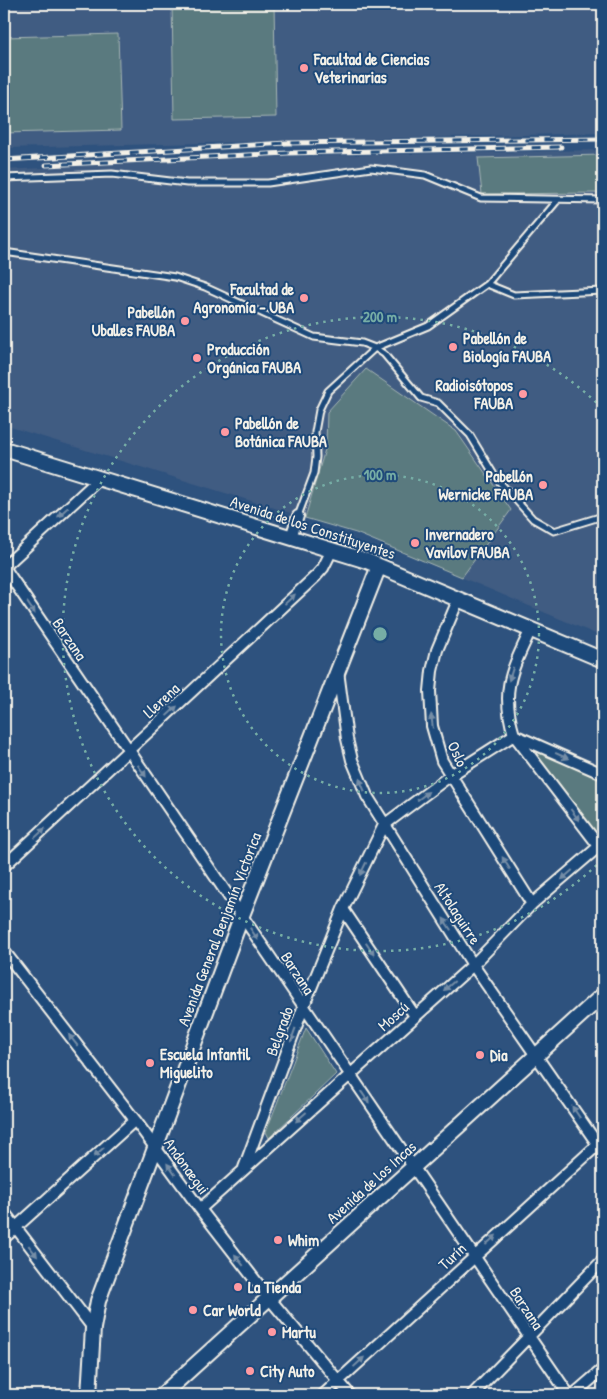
<svg xmlns="http://www.w3.org/2000/svg" width="607" height="1399" viewBox="0 0 607 1399" font-family="'Patrick Hand',sans-serif">
<rect width="100%" height="100%" fill="#2e527e"/>
<filter id="ink" filterUnits="userSpaceOnUse"><feTurbulence type="fractalNoise" baseFrequency=".02" numOctaves="2"/><feDisplacementMap in="SourceGraphic" scale="10" xChannelSelector="R" yChannelSelector="G"/><feConvolveMatrix kernelMatrix="1 2 1 2 8 2 1 2 1" color-interpolation-filters="sRGB"/></filter>
<g filter="url(#ink)">
<path fill="#415c82" d="M4 4H603V133L4 148Z
M603 150V637L356 533 4 425V170L262 157Z"/>
<path fill="#5a7a7f" stroke="#a7b6b4" d="M172 4H274L276 117 174 119Z
M118 34 121 130 4 133V37Z
M603 155V193L482 194 478 158Z
M366 369 456 431 511 510 462 577 356 533 305 518 326 446 327 412Z
M525 743 603 777V834L598 838Z
M306 1028 336 1074 269 1138 266 1132Z"/>
<g fill="none" stroke-linecap="round" stroke-linejoin="round">
<g stroke="#f4f1e8" stroke-width="9">
<path id="lane" d="M4 178 112 174 187 183H268L371 168 425 175 481 198 603 200
M4 252 175 277 205 287 314 337 362 343 375 348 384 354 421 398 438 403 470 435 496 478 533 519 554 531 603 516
M487 284 514 295 603 291
M298 516 314 473 316 457 315 432 319 410 328 391 375 348 428 326 487 284 557 201"/>
</g>
<g stroke="#f4f1e8" stroke-width="14">
<path id="street" d="M291 537 298 516
M4 567 569 1395
M4 567 99 479
M459 598 437 650 432 671 430 691 432 726 442 761 532 904
M531 629C512 670 500 689 514 735L602 850
M338 671 347 739 352 760 367 796 473 965 603 1152
M4 866 316 576 323 568 332 550
M343 909 415 1016
M4 951 135 1120 200 1209 269 1298 350 1395
M244 1168 303 1008 343 909 384 825 451 775 514 735 603 774
M200 1209 473 965 532 904 603 843
M4 1212 93 1328
M4 1238 135 1120
M323 1395 603 1140
M472 1395 603 1260
M573 1395 603 1369"/>
</g>
<g stroke="#f4f1e8" stroke-width="18">
<path id="secondary" d="M4 449 367 561 603 660
M89 1395 93 1328 98 1301 242 915 379 566
M162 1395 603 995"/>
</g>
<use href="#lane" stroke="#1f4a7a" stroke-width="5"/>
<use href="#street" stroke="#1f4a7a" stroke-width="10"/>
<use href="#secondary" stroke="#1f4a7a" stroke-width="14"/>
<g stroke="#f4f1e8" stroke-width="5">
<path id="rail" d="M4 160 287 143 603 139
M46 165 288 153 561 147"/>
</g>
<use href="#rail" stroke="#1f4a7a" stroke-width="3" stroke-dasharray="9" stroke-linecap="butt"/>
</g>
<defs><path id="oneway-solid" d="M-6-.8H1V-3.2L6.5 0L1 3.2V.8H-6Z" transform="scale(1.25)"/></defs>
<g fill="#748da6">
<use href="#oneway-solid" transform="translate(63 512) rotate(137)"/>
<use href="#oneway-solid" transform="translate(290 599) rotate(-43)"/>
<use href="#oneway-solid" transform="translate(31 608) rotate(56)"/>
<use href="#oneway-solid" transform="translate(511 674) rotate(108)"/>
<use href="#oneway-solid" transform="translate(172 711) rotate(-43)"/>
<use href="#oneway-solid" transform="translate(432 721) rotate(-97)"/>
<use href="#oneway-solid" transform="translate(562 756) rotate(24)"/>
<use href="#oneway-solid" transform="translate(142 771) rotate(55)"/>
<use href="#oneway-solid" transform="translate(362 785) rotate(-113)"/>
<use href="#oneway-solid" transform="translate(423 796) rotate(-37)"/>
<use href="#oneway-solid" transform="translate(575 815) rotate(53)"/>
<use href="#oneway-solid" transform="translate(40 833) rotate(-43)"/>
<use href="#oneway-solid" transform="translate(506 863) rotate(-122)"/>
<use href="#oneway-solid" transform="translate(363 869) rotate(116)"/>
<use href="#oneway-solid" transform="translate(567 875) rotate(139)"/>
<use href="#oneway-solid" transform="translate(447 924) rotate(-123)"/>
<use href="#oneway-solid" transform="translate(254 934) rotate(57)"/>
<use href="#oneway-solid" transform="translate(370 949) rotate(56)"/>
<use href="#oneway-solid" transform="translate(449 986) rotate(139)"/>
<use href="#oneway-solid" transform="translate(293 1035) rotate(110)"/>
<use href="#oneway-solid" transform="translate(73 1040) rotate(-128)"/>
<use href="#oneway-solid" transform="translate(365 1097) rotate(55)"/>
<use href="#oneway-solid" transform="translate(576 1112) rotate(-124)"/>
<use href="#oneway-solid" transform="translate(301 1117) rotate(138)"/>
<use href="#oneway-solid" transform="translate(99 1152) rotate(138)"/>
<use href="#oneway-solid" transform="translate(171 1169) rotate(-126)"/>
<use href="#oneway-solid" transform="translate(491 1240) rotate(-42)"/>
<use href="#oneway-solid" transform="translate(33 1251) rotate(52)"/>
<use href="#oneway-solid" transform="translate(239 1260) rotate(-128)"/>
<use href="#oneway-solid" transform="translate(359 1362) rotate(-43)"/>
</g>
</g>
<g fill="none" stroke="#76ada5" stroke-width="2.5" stroke-dasharray="2.5 5">
<circle cx="380" cy="634" r="159"/>
<path d="M602 860A317 317 0 1 1 602 408"/>
</g>
<g fill="#ff9aa2" stroke="#1f4a7a" stroke-width="2">
<circle cx="304" cy="68" r="5"/>
<circle cx="304" cy="298" r="5"/>
<circle cx="185" cy="321" r="5"/>
<circle cx="453" cy="347" r="5"/>
<circle cx="197" cy="358" r="5"/>
<circle cx="523" cy="394" r="5"/>
<circle cx="225" cy="432" r="5"/>
<circle cx="543" cy="485" r="5"/>
<circle cx="415" cy="543" r="5"/>
<circle cx="480" cy="1055" r="5"/>
<circle cx="150" cy="1063" r="5"/>
<circle cx="278" cy="1240" r="5"/>
<circle cx="238" cy="1287" r="5"/>
<circle cx="193" cy="1310" r="5"/>
<circle cx="272" cy="1332" r="5"/>
<circle cx="250" cy="1371" r="5"/>
</g>
<g text-anchor="middle" dominant-baseline="central" stroke-width="4" stroke-linejoin="round" paint-order="stroke">
<g font-size="16" font-weight="bold" fill="#f4f1e8" stroke="#1f4a7a" text-anchor="start">
<text x="314" y="59">Facultad de Ciencias<tspan x="314" dy="18">Veterinarias</tspan></text>
<text x="294" y="289" text-anchor="end">Facultad de<tspan x="294" dy="18">Agronomía - UBA</tspan></text>
<text x="175" y="312" text-anchor="end">Pabellón<tspan x="175" dy="18">Uballes FAUBA</tspan></text>
<text x="463" y="338">Pabellón de<tspan x="463" dy="18">Biología FAUBA</tspan></text>
<text x="207" y="349">Producción<tspan x="207" dy="18">Orgánica FAUBA</tspan></text>
<text x="513" y="385" text-anchor="end">Radioisótopos<tspan x="513" dy="18">FAUBA</tspan></text>
<text x="235" y="423">Pabellón de<tspan x="235" dy="18">Botánica FAUBA</tspan></text>
<text x="533" y="476" text-anchor="end">Pabellón<tspan x="533" dy="18">Wernicke FAUBA</tspan></text>
<text x="425" y="534">Invernadero<tspan x="425" dy="18">Vavilov FAUBA</tspan></text>
<text x="160" y="1054">Escuela Infantil<tspan x="160" dy="18">Miguelito</tspan></text>
<text x="490" y="1055">Dia</text>
<text x="288" y="1240">Whim</text>
<text x="248" y="1287">La Tienda</text>
<text x="203" y="1310">Car World</text>
<text x="282" y="1332">Martu</text>
<text x="260" y="1371">City Auto</text>
</g>
<g font-size="16" fill="#f4f1e8" stroke="#1f4a7a">
<text transform="translate(313 527) rotate(18)">Avenida de los Constituyentes</text>
<text transform="translate(70 639) rotate(56)">Barzana</text>
<text transform="translate(161 700) rotate(-43)">Llerena</text>
<text transform="translate(458 754) rotate(65)">Oslo</text>
<text transform="translate(458 913) rotate(57)">Altolaguirre</text>
<text transform="translate(219 929) rotate(-69)">Avenida General Benjamín Victorica</text>
<text transform="translate(298 973) rotate(57)">Barzana</text>
<text transform="translate(393 1016) rotate(-42)">Moscú</text>
<text transform="translate(279 1031) rotate(-70)">Belgrado</text>
<text transform="translate(187 1166) rotate(54)">Andonaegui</text>
<text transform="translate(371 1182) rotate(-42)">Avenida de los Incas</text>
<text transform="translate(452 1256) rotate(-43)">Turín</text>
<text transform="translate(527 1308) rotate(57)">Barzana</text>
</g>
</g>
<circle cx="380" cy="634" r="8" fill="#76ada5" stroke="#1f4a7a" stroke-width="2.5"/>
<g font-size="15" text-anchor="middle" font-weight="bold" fill="#76ada5" stroke="#1f4a7a" stroke-width="4" stroke-linejoin="round" paint-order="stroke">
<text x="380" y="322">200 m</text>
<text x="380" y="480">100 m</text>
</g>
<rect width="607" height="1399" fill="none" stroke="#1f4a7a" stroke-width="20"/>
<rect x="10" y="10" width="587" height="1379" fill="none" stroke="#f4f1e8" stroke-width="2" filter="url(#ink)"/>
</svg>
